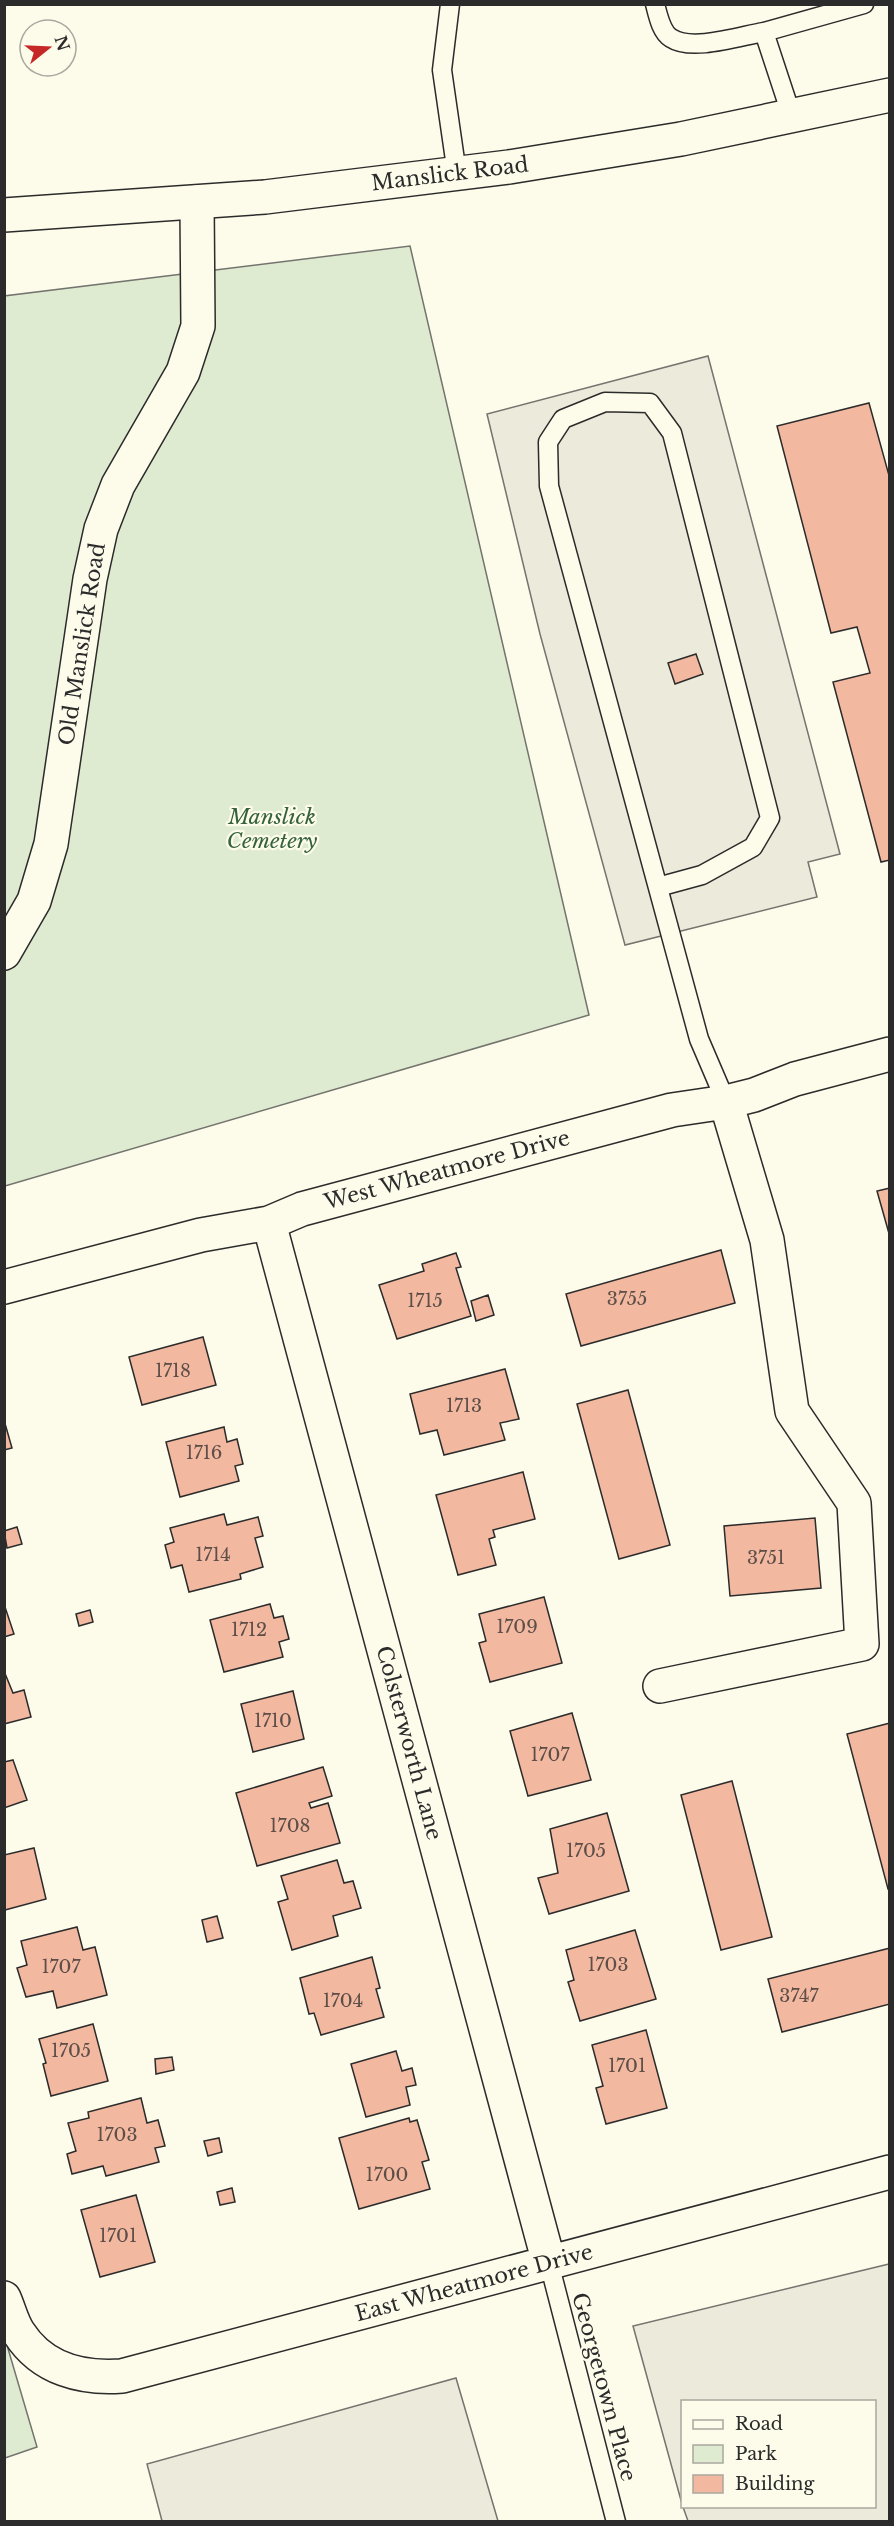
<svg xmlns="http://www.w3.org/2000/svg" width="894" height="2526" viewBox="0 0 894 2526" font-family="'Libre Baskerville',serif">
<rect width="100%" height="100%" fill="#fdfbea"/>
<path fill="#deebd1" stroke="#74746e" stroke-width="1.5" d="M410 246 589 1015 5 1186 4 296Z
M4 2335 37 2447 5 2458H4Z"/>
<path fill="#eceadb" stroke="#74746e" stroke-width="1.5" d="M708 356 840 854 808 862 817 897 625 945 540 634 487 414Z
M889 2264V2521H688L683 2507 874 2506V2402H682V2504L633 2326Z
M456 2378 498 2521H162L147 2464Z"/>
<path fill="#f2b8a0" stroke="#2b2b2b" stroke-width="1.5" d="M869 403 890 479V860L881 862 833 682 870 673 857 627 831 633 777 426Z
M696 654 703 674 675 684 668 663Z
M890 1188V1237L877 1191Z
M721 1250 735 1303 581 1346 566 1294Z
M456 1253 461 1267 456 1268 471 1316 397 1339 379 1285 424 1271 422 1264Z
M488 1295 494 1315 476 1321 471 1301Z
M203 1337 216 1385 142 1405 129 1357Z
M505 1369 519 1419 500 1423 505 1440 444 1455 437 1430 420 1434 410 1394Z
M628 1390 670 1545 619 1559 577 1404Z
M4 1420 12 1448 4 1450Z
M224 1427 227 1442 237 1439 243 1464 235 1466 239 1481 180 1497 166 1442Z
M523 1472 535 1519 493 1530 495 1537 489 1539 496 1565 458 1575 436 1495Z
M224 1514 227 1525 258 1517 263 1536 255 1538 263 1567 240 1574 241 1579 189 1592 182 1565 171 1568 165 1545 174 1542 170 1528Z
M815 1518 821 1588 730 1596 724 1526Z
M17 1527 22 1544 7 1548 4 1531Z
M544 1597 562 1663 490 1682 479 1643 486 1641 479 1614Z
M4 1604 14 1634 4 1637Z
M270 1604 274 1618 283 1616 289 1639 279 1642 283 1657 224 1672 210 1620Z
M90 1610 93 1622 79 1626 76 1614Z
M4 1671 13 1693 24 1690 31 1717 4 1724Z
M293 1691 304 1739 253 1752 241 1704Z
M572 1713 591 1780 528 1796 510 1731Z
M890 1723V1888L888 1889 847 1734Z
M13 1760 27 1800 4 1808V1762Z
M323 1767 332 1796 309 1803 311 1808 328 1803 340 1843 257 1866 236 1793Z
M732 1781 772 1937 721 1950 681 1795Z
M607 1813 629 1891 549 1914 538 1878 558 1873 550 1829Z
M34 1848 46 1899 5 1910 4 1855Z
M337 1860 344 1883 353 1881 361 1908 333 1916 338 1936 292 1950 278 1902 288 1899 281 1876Z
M217 1916 223 1938 207 1942 202 1920Z
M77 1927 83 1950 95 1947 107 1995 57 2008 53 1991 26 1997 17 1968 27 1965 21 1941Z
M635 1930 656 1999 580 2021 568 1982 574 1980 566 1950Z
M890 1948V2004L782 2032 768 1979Z
M372 1957 380 1988 376 1989 384 2017 321 2035 314 2013 309 2014 300 1978Z
M93 2024 108 2081 51 2096 43 2064 46 2063 39 2039Z
M646 2030 667 2108 606 2124 596 2088 603 2086 592 2045Z
M396 2051 402 2071 412 2068 416 2085 406 2087 410 2105 366 2117 351 2064Z
M172 2057 174 2070 156 2074 155 2059Z
M141 2098 147 2123 158 2120 165 2146 155 2148 159 2162 106 2176 103 2166 72 2174 67 2154 76 2151 68 2123 89 2118 88 2112Z
M409 2118 410 2122 417 2120 429 2160 422 2162 430 2189 359 2209 339 2138Z
M219 2138 222 2152 208 2156 204 2141Z
M232 2188 235 2202 220 2205 217 2192Z
M136 2195 155 2262 100 2277 81 2210Z"/>
<g fill="none" stroke-linecap="round" stroke-linejoin="round">
<g stroke="#2b2b2b" stroke-width="21">
<path id="lane" d="M450 4 442 70 457 174
M655 4C658 15 661 32 671 38 692 52 740 36 764 32L792 117
M764 32 864 4
M658 887 702 875 753 847 770 818 672 433 650 403 605 402 563 419 548 442 549 486 699 1039 726 1102
M549 2263 616 2522"/>
</g>
<g stroke="#2b2b2b" stroke-width="36">
<path id="street" d="M4 953 34 901 51 844 90 579 101 529 118 485 183 372 198 326 197 202
M269 1223 549 2263
M4 1287 201 1235 269 1223 302 1209 672 1110 726 1102 754 1095 795 1079 890 1054
M660 1686 862 1644 854 1503 792 1411 767 1240 726 1102
M4 2298C9 2309 12 2323 19 2333 42 2369 82 2379 122 2376L890 2172"/>
</g>
<g stroke="#2b2b2b" stroke-width="36">
<path id="secondary" d="M4 215 265 197 509 167 681 139 890 95"/>
</g>
<use href="#lane" stroke="#fdfbea" stroke-width="18"/>
<use href="#street" stroke="#fdfbea" stroke-width="33"/>
<use href="#secondary" stroke="#fdfbea" stroke-width="33"/>
</g>
<g text-anchor="middle" dominant-baseline="central" stroke-width="4.5" stroke-linejoin="round" paint-order="stroke">
<g font-size="18" fill="#5d4e48">
<text x="627" y="1299">3755</text>
<text x="425" y="1301">1715</text>
<text x="173" y="1371">1718</text>
<text x="464" y="1406">1713</text>
<text x="204" y="1453">1716</text>
<text x="213" y="1555">1714</text>
<text x="766" y="1558">3751</text>
<text x="517" y="1627">1709</text>
<text x="249" y="1630">1712</text>
<text x="273" y="1721">1710</text>
<text x="550" y="1755">1707</text>
<text x="290" y="1826">1708</text>
<text x="586" y="1851">1705</text>
<text x="608" y="1965">1703</text>
<text x="61" y="1967">1707</text>
<text x="799" y="1996">3747</text>
<text x="343" y="2001">1704</text>
<text x="71" y="2051">1705</text>
<text x="627" y="2066">1701</text>
<text x="117" y="2135">1703</text>
<text x="387" y="2175">1700</text>
<text x="118" y="2236">1701</text>
</g>
<g font-size="21" fill="#2b2b2b" stroke="#fdfbea">
<text transform="translate(450 174) rotate(-7)">Manslick Road</text>
<text transform="translate(82 644) rotate(-81)">Old Manslick Road</text>
<text transform="translate(447 1170) rotate(-15)">West Wheatmore Drive</text>
<text transform="translate(409 1743) rotate(75)">Colsterworth Lane</text>
<text transform="translate(474 2283) rotate(-15)">East Wheatmore Drive</text>
<text transform="translate(604 2387) rotate(75)">Georgetown Place</text>
</g>
<g font-size="21" font-style="italic" fill="#34623c" stroke="#fdfbea">
<text x="272" y="817">Manslick<tspan x="272" dy="24">Cemetery</tspan></text>
</g>
</g>
<rect width="894" height="2526" fill="none" stroke="#2b2b2b" stroke-width="12"/>
<rect x="681" y="2400" width="195" height="108" fill="#fdfbea" stroke="#a9a89e" stroke-width="1.5"/>
<rect x="693" y="2420" width="30" height="9" fill="#fdfbea" stroke="#a9a89e" stroke-width="1.5"/>
<text x="735" y="2430" font-size="18" fill="#2b2b2b">Road</text>
<rect x="693" y="2445" width="30" height="18" fill="#deebd1" stroke="#a9a89e" stroke-width="1.5"/>
<text x="735" y="2460" font-size="18" fill="#2b2b2b">Park</text>
<rect x="693" y="2475" width="30" height="18" fill="#f2b8a0" stroke="#a9a89e" stroke-width="1.5"/>
<text x="735" y="2490" font-size="18" fill="#2b2b2b">Building</text>
<g transform="translate(48 48) rotate(72)"><circle r="28" fill="#fdfbea" stroke="#a9a89e" stroke-width="1.5"/>
<path d="M0-4.5L10 22L0 15L-10 22Z" fill="#c62828"/>
<text y="-9" font-size="16" font-weight="bold" text-anchor="middle" fill="#2b2b2b">N</text>
</g>
</svg>
